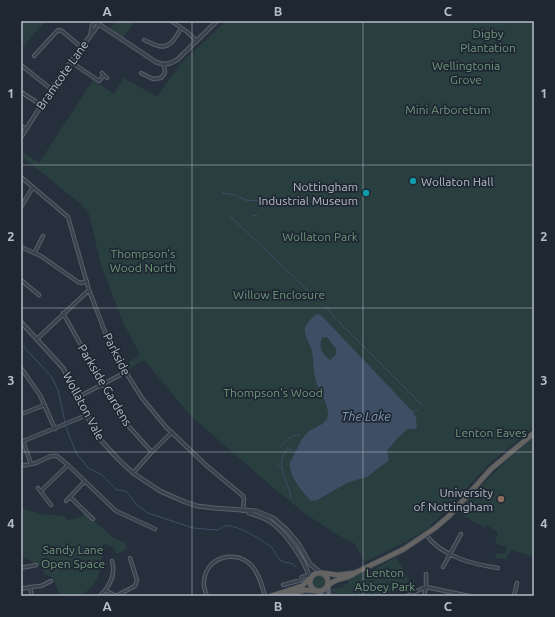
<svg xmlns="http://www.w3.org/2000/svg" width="555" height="617" viewBox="0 0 555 617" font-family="Ubuntu,sans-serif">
<rect width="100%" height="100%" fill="#26303d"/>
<path fill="#293e3f" d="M21 21H46L21 48Z
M117 21H129L133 25 122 38 109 29Z
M226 21H534V427L489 464 449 507 427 529 406 542 365 562 355 544 336 534 307 515 278 492 191 416 144 360 127 370 125 365 140 355 123 322 101 265 89 214 81 204 21 156V151L39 163 93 80 114 94 124 78 157 97 181 63Z
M534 437V557L511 550 506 559 495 558 496 554 505 553 507 547 495 543 498 532 487 525 485 528 456 511 504 463Z
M21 508 42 514 64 516 68 520 80 517 85 514 114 538 125 543 127 549 117 554 114 548 103 543C101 563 102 589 76 596 72 597 65 596 60 596L53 578 45 574 39 565 21 556Z
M396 557 410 581 381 596H333L332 589 343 587V585L349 584 347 578 370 571Z
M312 582a7 7 0 1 1 14 0a7 7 0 1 1-14 0Z"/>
<path fill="#3d4e65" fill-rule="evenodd" d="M317 314 321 315 413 412 416 417 417 429H407L396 440 387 451 389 460 367 477 349 482 317 500 311 501C302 491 289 477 290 463 294 455 301 438 307 433 314 427 329 424 328 413 327 401 321 395 317 384 313 374 314 362 312 351 310 344 303 334 305 327 307 323 313 316 317 314ZM327 337 336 349V355L330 360C323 354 318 348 322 338Z"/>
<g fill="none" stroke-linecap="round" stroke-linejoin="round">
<path stroke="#3d4e65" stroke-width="1" d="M224 194 222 193 236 195 237 196 245 200 258 201
M229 215 318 300
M253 216 257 215
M325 307 336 319
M338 321 423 406
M21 344 51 376 58 390 65 422
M413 412 418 410
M66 427 76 453 87 466 88 468 102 475 117 490H121L127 492 134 501 136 504 148 513 193 528 218 530C219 529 222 527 224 526 234 523 263 540 271 547 275 551 276 556 280 560 285 564 292 561 296 567
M280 447C286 441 291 434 300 435
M277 465 282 468
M291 498C289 481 274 465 287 449L293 450"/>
<g stroke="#58606b" stroke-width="4.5">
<path id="minor" d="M171 21 186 31 197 41
M144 40C149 42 154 45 159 46 170 49 177 36 181 28
M34 56 58 30 62 31 81 47
M71 62 99 81 104 75
M21 65 51 89
M102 73 107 78
M141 73 153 79 161 78 165 73 164 64
M21 92 41 105
M21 126 26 129
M21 177 68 217 89 290 105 332 120 363 142 398 166 427 207 466 243 496 244 499 243 511
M21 207 33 187
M21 247 41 256 78 282 81 283 87 281
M35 252 43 236
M21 280 39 295
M63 313 123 420 152 452
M37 339 89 290
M21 368 40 395 55 429
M78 397 126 372
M21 414 45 405
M23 441 31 464
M21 442 87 415
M21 466 36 463 51 456H57L68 465 116 511 155 529
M133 473 152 452 172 432
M38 488 51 505
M41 491 68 465
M70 497 93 519
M66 501 85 481
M426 535C443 557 472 564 498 568
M443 567 461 534
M21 568 36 565
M283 585 301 580 302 577 309 575
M30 587 41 586 51 581
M21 588V589L30 587 32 596
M105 590 116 596 135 586 137 580 130 558
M100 596C110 586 116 574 112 561
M207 596C205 591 203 586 204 581 206 557 235 549 251 565 259 573 262 586 265 596
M407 596 421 589 426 587 469 596
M424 596 426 587V574
M514 596 517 583"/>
</g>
<g stroke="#58606b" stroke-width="5">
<path id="tertiary" d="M94 21 156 62C164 66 171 64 178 59L217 21
M91 33 92 26 95 22
M21 137 59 78 99 24
M21 322 63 368 98 437 118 459 133 473 160 491 185 502 197 506 214 508 256 511 273 518 287 530 298 543 310 564 321 573
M249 513C255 515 263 517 269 521 285 531 305 560 310 579"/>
</g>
<g stroke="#434b57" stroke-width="6">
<path id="primary" d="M328 587 329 596
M317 591 323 596"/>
</g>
<g stroke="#454d58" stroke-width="6">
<path id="trunk" d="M310 582a9 9 0 1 1 18 0a9 9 0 1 1-18 0Z
M323 573 338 575 355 573
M328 586C335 577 348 580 355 573L404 549 435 528 449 516 491 469 534 433
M271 596 302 586 309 579
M284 596 305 590 316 591"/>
</g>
<use href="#minor" stroke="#3a424e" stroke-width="2.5"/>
<use href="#tertiary" stroke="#3a424e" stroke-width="3"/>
<use href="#primary" stroke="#58616d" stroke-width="4"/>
<use href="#trunk" stroke="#666462" stroke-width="4.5"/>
</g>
<path fill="none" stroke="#b6bdc8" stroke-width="1" stroke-opacity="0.55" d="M192 21V596M363 21V596M21 165H534M21 308H534M21 452H534"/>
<g fill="#0f9aa8" stroke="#1f2733" stroke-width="1.5">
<circle cx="413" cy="181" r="4"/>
<circle cx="366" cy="193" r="4"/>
</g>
<circle fill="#8d6e63" stroke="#1f2733" stroke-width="1.5" cx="501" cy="499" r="4"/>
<g text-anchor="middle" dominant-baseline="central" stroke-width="3.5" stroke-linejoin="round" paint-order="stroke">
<g font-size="12" fill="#6e9878" stroke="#1f2733">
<text x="488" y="33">Digby<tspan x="488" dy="14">Plantation</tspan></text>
<text x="466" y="65">Wellingtonia<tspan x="466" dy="14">Grove</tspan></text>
<text x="448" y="109">Mini Arboretum</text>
<text x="320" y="236">Wollaton Park</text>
<text x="143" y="253">Thompson's<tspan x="143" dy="14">Wood North</tspan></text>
<text x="279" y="294">Willow Enclosure</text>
<text x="273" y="392">Thompson's Wood</text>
<text x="491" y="432">Lenton Eaves</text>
<text x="73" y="549">Sandy Lane<tspan x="73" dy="14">Open Space</tspan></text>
<text x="385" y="572">Lenton<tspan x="385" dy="14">Abbey Park</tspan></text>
</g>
<g font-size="12" fill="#b6bdc8" stroke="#1f2733">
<text transform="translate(62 75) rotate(-55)">Bramcote Lane</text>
<text transform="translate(117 354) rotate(63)">Parkside</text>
<text transform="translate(105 385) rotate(59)">Parkside Gardens</text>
<text transform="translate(84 406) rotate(62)">Wollaton Vale</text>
</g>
<g font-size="12" fill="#b6bdc8" stroke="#1f2733" text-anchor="end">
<text x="421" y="181" text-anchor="start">Wollaton Hall</text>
<text x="358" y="186">Nottingham<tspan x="358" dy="14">Industrial Museum</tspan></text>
<text x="493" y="492">University<tspan x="493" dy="14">of Nottingham</tspan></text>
</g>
<g font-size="13" font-style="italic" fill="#7f94ae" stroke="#1f2733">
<text x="366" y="416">The Lake</text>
</g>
</g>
<rect width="555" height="617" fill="none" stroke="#1f2733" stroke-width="44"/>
<rect x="22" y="22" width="511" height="573" fill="none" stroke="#b6bdc8" stroke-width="1.5"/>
<g font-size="13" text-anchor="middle" font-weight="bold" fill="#b6bdc8">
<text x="107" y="16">A</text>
<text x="278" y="16">B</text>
<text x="448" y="16">C</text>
<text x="11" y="98">1</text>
<text x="544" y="98">1</text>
<text x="11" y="241">2</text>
<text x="544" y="241">2</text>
<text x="11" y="385">3</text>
<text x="544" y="385">3</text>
<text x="11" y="528">4</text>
<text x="544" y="528">4</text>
<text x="107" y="611">A</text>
<text x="278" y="611">B</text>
<text x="448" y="611">C</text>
</g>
</svg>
